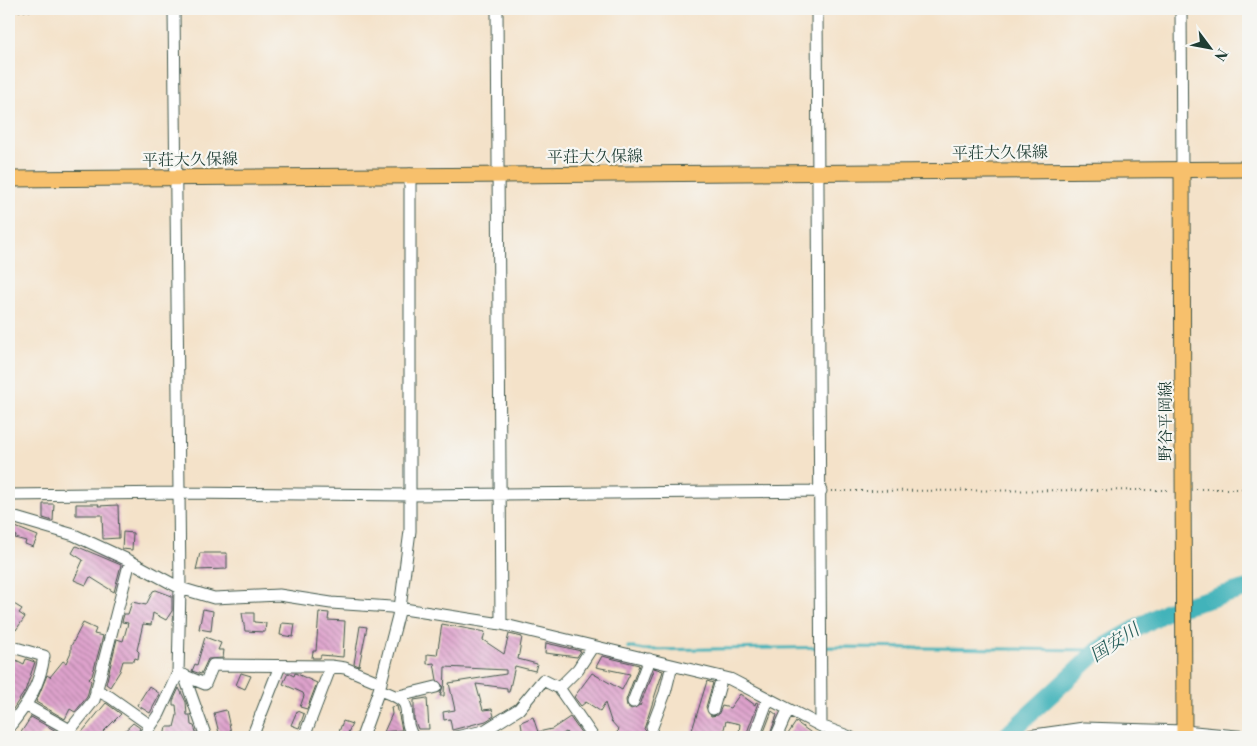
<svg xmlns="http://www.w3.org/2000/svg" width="1257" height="746" viewBox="0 0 1257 746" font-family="'Libre Bodoni','Noto Serif JP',serif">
<defs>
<pattern id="building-back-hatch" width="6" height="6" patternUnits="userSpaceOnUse" patternTransform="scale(1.25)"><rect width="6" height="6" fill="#dea2cc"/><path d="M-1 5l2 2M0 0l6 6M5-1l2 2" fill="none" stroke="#b385a6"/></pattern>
</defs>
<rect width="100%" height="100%" fill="#f6f6f2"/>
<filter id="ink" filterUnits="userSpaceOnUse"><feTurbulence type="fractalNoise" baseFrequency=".02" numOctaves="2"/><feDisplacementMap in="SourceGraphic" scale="10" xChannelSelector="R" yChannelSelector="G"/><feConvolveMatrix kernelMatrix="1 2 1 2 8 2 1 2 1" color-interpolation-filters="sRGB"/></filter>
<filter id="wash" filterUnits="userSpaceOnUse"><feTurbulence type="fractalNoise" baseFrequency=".0096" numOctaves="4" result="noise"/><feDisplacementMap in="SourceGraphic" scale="20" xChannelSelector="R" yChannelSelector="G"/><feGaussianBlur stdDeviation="1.12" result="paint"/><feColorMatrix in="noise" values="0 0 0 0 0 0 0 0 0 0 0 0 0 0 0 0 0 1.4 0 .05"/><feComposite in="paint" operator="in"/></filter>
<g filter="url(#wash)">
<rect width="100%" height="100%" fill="#f4e2c9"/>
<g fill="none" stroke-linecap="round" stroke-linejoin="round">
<path stroke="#43b3ba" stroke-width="3" d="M628 647 644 650 840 647 1099 650"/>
<path stroke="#43b3ba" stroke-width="18" d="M1005 737 1099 650 1167 611 1248 588"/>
</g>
<g id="blocks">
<path fill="url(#building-back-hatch)" d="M43 504H54L53 521 43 518Z
M76 504H99L98 506 118 505 119 538 103 539 102 515H76Z
M13 526 38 536 33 547 25 544 26 541 15 538 16 536 11 534Z
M123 532 133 533 132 550 122 549Z
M76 546 121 565 114 592 90 577 86 585 74 580 83 560 72 553Z
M200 553H227V569L196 570Z
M156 590 172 596V611L166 620 153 613 151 625 143 624 137 650 139 652 138 659 135 658 134 661H123L120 671 110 687 106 684 117 639 123 641 128 623 122 622 124 614H128L132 602 146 605 153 591Z
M9 601 22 609 19 613 25 617 16 630 9 625Z
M203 609 213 611 211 631 199 629Z
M319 612 329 613 328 620 345 621 343 657 321 655 320 658H312L313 651H316Z
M242 613H254V622L266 623 265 632 245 631Z
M83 623 96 629 94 634 103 636 92 676 89 679 91 681 87 697 75 712 70 709 65 719 36 702 47 675 50 677 63 661 66 663 71 652V646Z
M282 623 295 624 293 637 280 635Z
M442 624 485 632 483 640 504 654 509 634 522 637 518 659 537 664 535 671 515 666 509 692H507V688L476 684 483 710 492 709 494 716 486 721 452 730 450 719 444 720 443 712 455 710 449 683 506 674V670L445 667 444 696H440L443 686 437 680 434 663 427 664V654L437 655Z
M360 626 367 627 359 666 354 664Z
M205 637 221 643 218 650H224L223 658 208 659 201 674 192 671 195 664 197 665Z
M546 643 581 651 577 657 545 653Z
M602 656 639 665 626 700 627 706 631 709 640 705 654 668 663 671 644 729 649 734 656 733 665 737H612L619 730 611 721 605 703 600 711 586 702 581 706 574 697 592 673 622 690 630 674 596 667Z
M12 658 24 664 26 659 35 662 25 691 9 715V664Z
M241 673 251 676 245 689 236 685Z
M288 673 294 676 295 673 317 683 307 709 300 707 304 696 303 693 283 684Z
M707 681 713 683 706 707 711 716 718 715 722 706 730 708 740 694 755 705 756 702 758 703 746 735 739 733 740 724 726 721 722 737H690Z
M149 686 160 694 150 713 137 705Z
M179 688 186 702 187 715H190L191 725 194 726 196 732 195 737H164L166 727H174L177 715 176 705H173V701Z
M427 698 429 729H418L414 719V700Z
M106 703 121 714 98 737H78Z
M397 706 402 730 384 732 392 714 391 707Z
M226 710 232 737H220L214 713Z
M297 711 304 714 299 728 291 725Z
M772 711 777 715 769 737H762Z
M31 717 56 731 51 737 44 732 40 737H18Z
M533 717 538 732 552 729 570 717 584 737H569L566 732 558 737H523L521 722Z
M343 721 352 724 346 737H337Z
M796 722 817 737H793L788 734Z
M133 723 140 728 136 737H118Z"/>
</g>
</g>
<g filter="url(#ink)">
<use href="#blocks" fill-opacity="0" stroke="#3f564a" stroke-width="1"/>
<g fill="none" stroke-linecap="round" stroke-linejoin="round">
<g stroke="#3f564a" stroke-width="13">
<path id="minor" d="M497 9 501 624
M817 9 821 726
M1181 9 1182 170
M9 495 178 493 411 495 821 491
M9 516 74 535 130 561 180 588 214 598 279 595 331 603 391 607 501 624 730 679 821 726 850 737
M9 646 44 656C40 685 27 705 9 727
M178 673 205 684 213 665 331 666 345 668 381 683
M184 675 206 737
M559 688 593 737
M96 690 110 697 151 726
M379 690C422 704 397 709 413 737
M399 696 436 687
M633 702 649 659
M27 706 70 730
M713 709 722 677
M652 727 665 693 672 665
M484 731 519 709 543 680 559 688 578 669 593 646
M69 737 70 730 94 700 130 561
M143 737 159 714 178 673 180 588 174 9
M252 737 280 666
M304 737 331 666
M362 737 379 690 400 608 410 531V174
M456 737 484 731 489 737
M754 737 768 699
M776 737 788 710
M1020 737 1084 728 1184 731 1247 737"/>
</g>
<g stroke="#3f564a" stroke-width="17">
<path id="major" d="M1182 170 1184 737
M9 179 1248 169"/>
</g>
<path stroke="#3f564a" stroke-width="2" stroke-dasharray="1 4" stroke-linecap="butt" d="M9 11 164 10
M1196 489H1248
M831 491 1171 490"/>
<use href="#minor" stroke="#fff" stroke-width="11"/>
<use href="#major" stroke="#f7c06c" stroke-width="15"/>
</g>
</g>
<g text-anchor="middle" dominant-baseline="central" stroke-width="4.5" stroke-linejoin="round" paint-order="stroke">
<g font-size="16" fill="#1f3d34" stroke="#f6f6f2">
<text transform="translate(1000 153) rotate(-1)">平荘大久保線</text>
<text transform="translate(595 157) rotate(-1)">平荘大久保線</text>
<text transform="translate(190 160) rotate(-1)">平荘大久保線</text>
<text transform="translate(1166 421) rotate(-90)">野谷平岡線</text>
</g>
<g font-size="18" font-style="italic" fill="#2a605c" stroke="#f6f6f2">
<text transform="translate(1115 643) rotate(-33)">国安川</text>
</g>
</g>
<rect width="1257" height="746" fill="none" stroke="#f6f6f2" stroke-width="30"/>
<g transform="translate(1210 48) rotate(122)" stroke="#f6f6f2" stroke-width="4" paint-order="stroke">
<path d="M0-4L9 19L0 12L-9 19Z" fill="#1f3d34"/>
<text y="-8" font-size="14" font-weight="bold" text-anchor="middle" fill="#1f3d34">N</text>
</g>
</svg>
